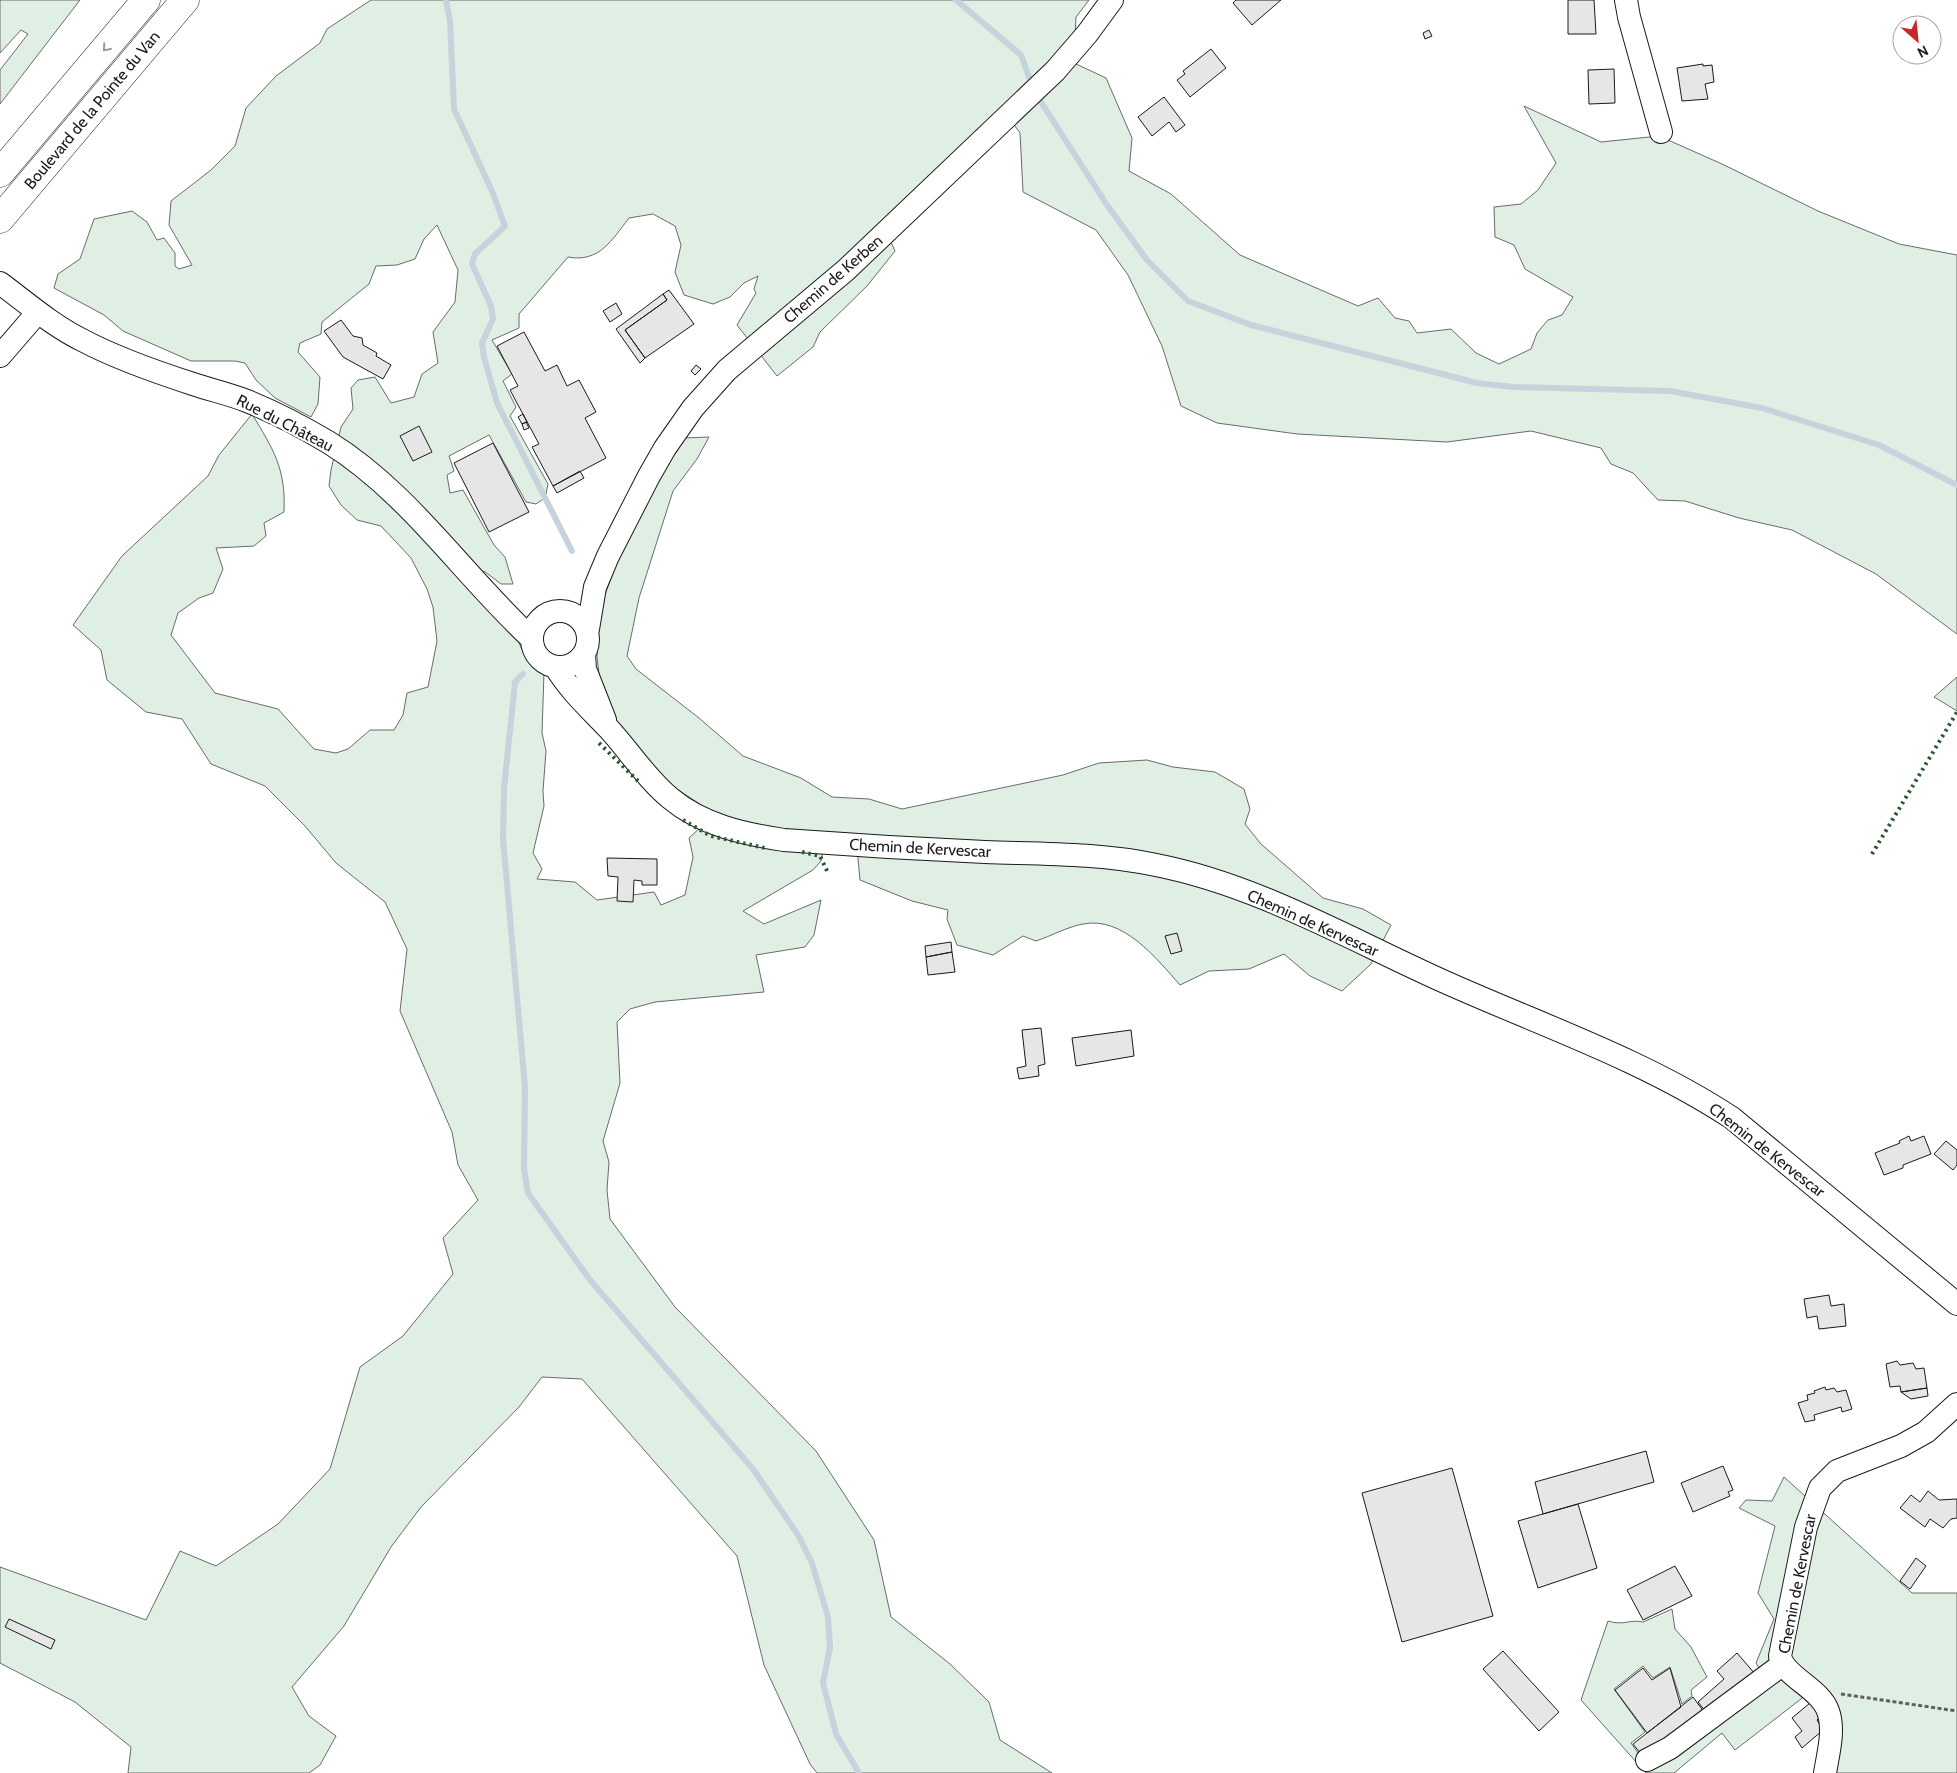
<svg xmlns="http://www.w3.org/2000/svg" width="1957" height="1773" viewBox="0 0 1957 1773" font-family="Cabin,sans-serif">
<rect width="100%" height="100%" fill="#fff"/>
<path fill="#e0efe3" stroke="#6a6a6a" d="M0 0H80L0 104V70L28 34 21 30 0 53Z
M371 0H1089L1076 17 1074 63 1106 78 1132 138 1129 171 1171 194 1240 255 1358 306 1378 298 1395 318 1409 321 1417 333 1451 329 1476 353 1499 364 1531 349 1537 333 1548 320 1562 315 1573 297 1525 269 1514 245 1495 237 1494 207 1521 204 1538 190 1556 163 1524 106 1601 142 1659 136 1722 164 1818 211 1899 244 1957 255V634L1876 574 1792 530 1739 518 1685 501 1658 500 1633 473 1611 464 1601 448 1531 431 1447 442 1297 434 1217 423 1181 406 1162 346 1128 275 1096 230 1023 192 1020 133 1002 108 882 222 895 251 867 286 820 332 813 347 777 376 737 325 756 293 754 289 758 276 744 283 730 297 713 304 684 295 675 272 681 245 675 226 653 214 629 218C612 240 599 263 568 257L519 314V328L492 340 512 374 503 381 516 407 510 416 548 484 545 498 536 504 526 502 489 435 449 456 454 471 447 475 450 493 463 490 494 545 505 557 513 584H501L484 571 477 585 514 632 526 658 544 672 542 733 546 751 543 791 544 806 533 853 542 869 537 879 575 882 597 900 654 892 661 905 685 895 693 857 689 838 715 814 660 778 614 727 602 699 597 657 600 609 631 522 684 438 709 437 697 459 673 491 639 598 627 656 636 669 699 718 743 756 801 778 832 797 869 799 902 809 1063 775 1099 763 1147 760 1173 767 1215 772 1244 789 1250 809 1245 824 1261 844 1323 898 1363 909 1391 925 1371 964 1342 991 1310 976 1284 954 1249 969 1209 971 1180 985C1156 958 1123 916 1083 924 1067 927 1051 936 1036 941L1023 936 993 955 957 945 947 919 948 910 912 901 860 880 856 837 826 836 821 861 813 870 743 911 764 924 821 900 814 935 805 947 756 955 764 992 655 1002 630 1009 617 1022 620 1083 603 1141 609 1162 607 1190 610 1219 675 1307 816 1451 874 1540 891 1617 950 1664 989 1702 1000 1740 1052 1773H817L810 1764 764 1665 737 1556 582 1379 542 1377 519 1407 421 1507 391 1547 344 1626 292 1687 309 1716 336 1736 320 1765 309 1773H128L131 1747 75 1702 0 1663V1567L146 1620 180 1551 216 1566 278 1524 330 1469 360 1367 403 1336 453 1274 443 1238 478 1200 458 1165 452 1132 400 1011 407 949 385 902 336 863 305 826 265 786 211 764 182 719 146 712 107 680 101 650 73 625 122 556 208 476 219 455 252 414C273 449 286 468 284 512L264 523 266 536 254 546 216 548 223 569 213 593 199 598 178 613 171 635 215 693 278 709 314 749 336 753 348 749 370 730H394L403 715 407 693 428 687 437 641 433 607 427 589 411 558 381 526 357 520 341 505 329 486 331 470 341 427 353 409 351 388 358 380 375 377 391 403 414 397 422 374 438 363 433 332 455 302 458 270 437 225 424 239 415 259 397 265 376 266 369 284 322 322 321 334 300 343 298 352 320 377 318 404 311 417 275 398 256 380 245 363 235 361H191L123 331 104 315 54 288 58 274 80 259 94 219 132 211 147 222 157 240 164 238 175 253V266L179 269 192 265 169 225 171 201 211 170 235 146 246 108 276 76 320 43 327 29Z
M1957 677V711L1934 697Z
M1784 1477 1912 1593H1957V1773H1832L1814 1685 1801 1699 1735 1750 1722 1733 1674 1773H1646L1581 1700 1608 1621C1623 1626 1630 1619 1643 1622L1672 1609 1675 1629 1691 1647 1707 1677 1691 1690 1692 1696 1682 1704 1670 1667 1653 1678 1643 1666 1614 1689 1645 1732 1631 1743 1643 1760 1762 1673 1756 1663 1774 1619 1758 1593 1775 1526 1739 1508 1746 1500 1772 1501Z"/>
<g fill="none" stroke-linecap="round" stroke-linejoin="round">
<path stroke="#c6d2dc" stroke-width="6" d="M446 0 450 21 454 109 492 191 505 226 475 254 472 264 491 306 493 319 482 343 484 357 497 403 572 551
M956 0 1021 55 1034 91 1107 205 1147 260 1188 301 1251 325 1477 383 1513 387 1670 391 1762 408 1879 445 1957 485
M523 674 515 682 504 789 503 839 525 1087 524 1169 528 1193 590 1280 753 1469 798 1535 812 1563 828 1617 830 1647 823 1683 836 1734 859 1773"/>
</g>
<path fill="#e6e6e6" stroke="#1a1a1a" d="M1236 0H1281L1252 25 1233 3Z
M1568 0H1594L1596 34H1568Z
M1429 30 1432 36 1425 39 1423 33Z
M1211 49 1226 68 1190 97 1177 80 1185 74 1183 71Z
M1703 64V66L1712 65 1714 82 1705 84 1708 99 1682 101 1677 68Z
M1614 69 1615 103 1589 104 1588 70Z
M1164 97 1185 125 1176 132 1169 122 1152 136 1138 117Z
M669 290 694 324 645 358 625 330 667 300 663 294Z
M663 294 667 300 625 330 645 358 640 363 616 329Z
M616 303 622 314 610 322 603 311Z
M341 320 353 336 362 338 363 345 377 353 376 356 391 365 383 379 343 357 324 331Z
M524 332 545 371 557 365 567 386 579 380 596 412 585 418 606 458 553 486 532 447 539 444 510 390 518 386 497 346Z
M696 365 701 369 695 375 691 371Z
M523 414 527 422 522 424 518 417Z
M526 422 529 428 524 430 522 424Z
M419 426 432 452 413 461 400 436Z
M493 443 529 512 489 532 454 463Z
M580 471 584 478 557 493 553 486Z
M607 858 657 859V885H642V881L634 880 633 902 617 901 618 877 608 876Z
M1177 933 1182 951 1171 954 1165 936Z
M951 942 952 952 926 957 925 946Z
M952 952 955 972 928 975 926 957Z
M1041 1028 1045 1064 1038 1066 1039 1076 1019 1079 1017 1068 1026 1066 1022 1030Z
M1131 1030 1134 1056 1076 1066 1072 1038Z
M1909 1136 1911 1141 1924 1136 1931 1154 1903 1165V1168L1884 1175 1875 1153 1900 1143 1899 1141Z
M1946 1141 1957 1150V1165L1953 1170 1934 1154Z
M1829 1295 1831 1306 1844 1304 1846 1326 1819 1329 1817 1316 1807 1318 1804 1299Z
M1897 1361 1900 1365 1913 1363 1916 1369 1924 1368 1927 1388 1901 1392 1900 1386 1890 1387 1886 1364Z
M1825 1387 1826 1390 1834 1388 1837 1392 1846 1390 1852 1409 1842 1412 1841 1407 1814 1415 1815 1420 1805 1422 1798 1403 1808 1400 1807 1395 1815 1393 1814 1391Z
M1927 1388 1928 1396 1911 1399 1901 1392Z
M1646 1451 1654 1482 1543 1514 1535 1482Z
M1723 1466 1733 1490 1728 1492 1730 1496 1693 1512 1681 1483Z
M1452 1468 1493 1616 1402 1642 1362 1493Z
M1928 1491 1939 1500 1957 1499V1518L1951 1519 1943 1528 1930 1519 1925 1527 1900 1508 1911 1495 1920 1502Z
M1578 1504 1597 1568 1538 1588 1518 1521Z
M1916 1558 1926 1566 1910 1589 1900 1581Z
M1675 1566 1692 1596 1643 1620 1627 1590Z
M9 1619 55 1640 51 1649 5 1627Z
M1503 1651 1559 1712 1539 1731 1483 1669Z
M1737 1653 1756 1675 1709 1716 1698 1702 1724 1679 1717 1671Z
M1643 1668 1652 1680 1670 1668 1681 1707 1647 1733 1615 1690Z
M1693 1697 1704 1712 1644 1758 1633 1744Z
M1810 1703 1821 1716 1817 1720 1823 1730 1802 1748 1795 1737 1802 1731 1792 1718Z"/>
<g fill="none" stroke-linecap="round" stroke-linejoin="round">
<g stroke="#1a1a1a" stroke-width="24">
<path id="minor" d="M1626 0 1629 17 1661 132
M0 283C27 303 53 326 84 341 118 359 156 372 193 384 211 390 229 394 247 401 274 412 303 427 328 442 409 492 462 574 531 638
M0 356 38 312
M532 639a28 28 0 1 1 56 0a28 28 0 1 1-56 0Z
M588 629 595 587 608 556 649 476 665 448 693 408 727 370 846 270 1055 71 1087 34 1112 0
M584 654 585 669 605 720
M556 668C571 692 590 709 609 729 630 752 646 778 670 798 702 825 744 834 784 840 851 845 918 849 985 852 1042 854 1100 853 1156 865 1258 885 1351 940 1445 982 1541 1025 1644 1060 1732 1118L1957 1304
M1647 1760 1670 1748 1783 1664
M1825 1773C1828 1754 1835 1730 1828 1711 1820 1688 1783 1676 1780 1656L1806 1527 1820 1488 1837 1471 1901 1446 1926 1432 1957 1404"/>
</g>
<g stroke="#1a1a1a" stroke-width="29">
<path id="highway" d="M0 173 146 0
M0 219 185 0"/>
</g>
<path stroke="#5f5f5f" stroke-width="3" stroke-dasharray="4 2.5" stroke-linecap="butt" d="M1841 1694 1957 1711"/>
<use href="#minor" stroke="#fff" stroke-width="22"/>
<use href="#highway" stroke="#fff" stroke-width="28"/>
<path stroke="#2b5a34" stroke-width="4" stroke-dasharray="2.5 4" stroke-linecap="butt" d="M599 743 638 781
M683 820 711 836 765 848
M802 852 820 856 828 873
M1872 854 1957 712"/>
</g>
<defs><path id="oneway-chevron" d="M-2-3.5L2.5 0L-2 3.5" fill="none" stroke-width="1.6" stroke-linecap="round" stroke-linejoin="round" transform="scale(1.25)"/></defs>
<use stroke="#989898" href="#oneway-chevron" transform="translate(106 48) rotate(130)"/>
<g text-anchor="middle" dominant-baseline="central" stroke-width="4" stroke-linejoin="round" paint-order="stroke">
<g font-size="16" fill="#1a1a1a" stroke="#fff">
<text transform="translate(92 110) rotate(-50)">Boulevard de la Pointe du Van</text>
<text transform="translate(833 279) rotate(-41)">Chemin de Kerben</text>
<text transform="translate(285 423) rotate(27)">Rue du Château</text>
<text transform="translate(920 848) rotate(3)">Chemin de Kervescar</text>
<text transform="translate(1313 923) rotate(24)">Chemin de Kervescar</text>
<text transform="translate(1767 1150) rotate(38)">Chemin de Kervescar</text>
<text transform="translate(1797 1584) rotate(-79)">Chemin de Kervescar</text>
</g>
</g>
<g transform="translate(1917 40) rotate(153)"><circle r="24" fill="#ffffff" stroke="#a3a3a3"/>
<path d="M0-4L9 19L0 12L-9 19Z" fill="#c62828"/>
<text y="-8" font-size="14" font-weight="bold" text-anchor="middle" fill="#1a1a1a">N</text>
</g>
</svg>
